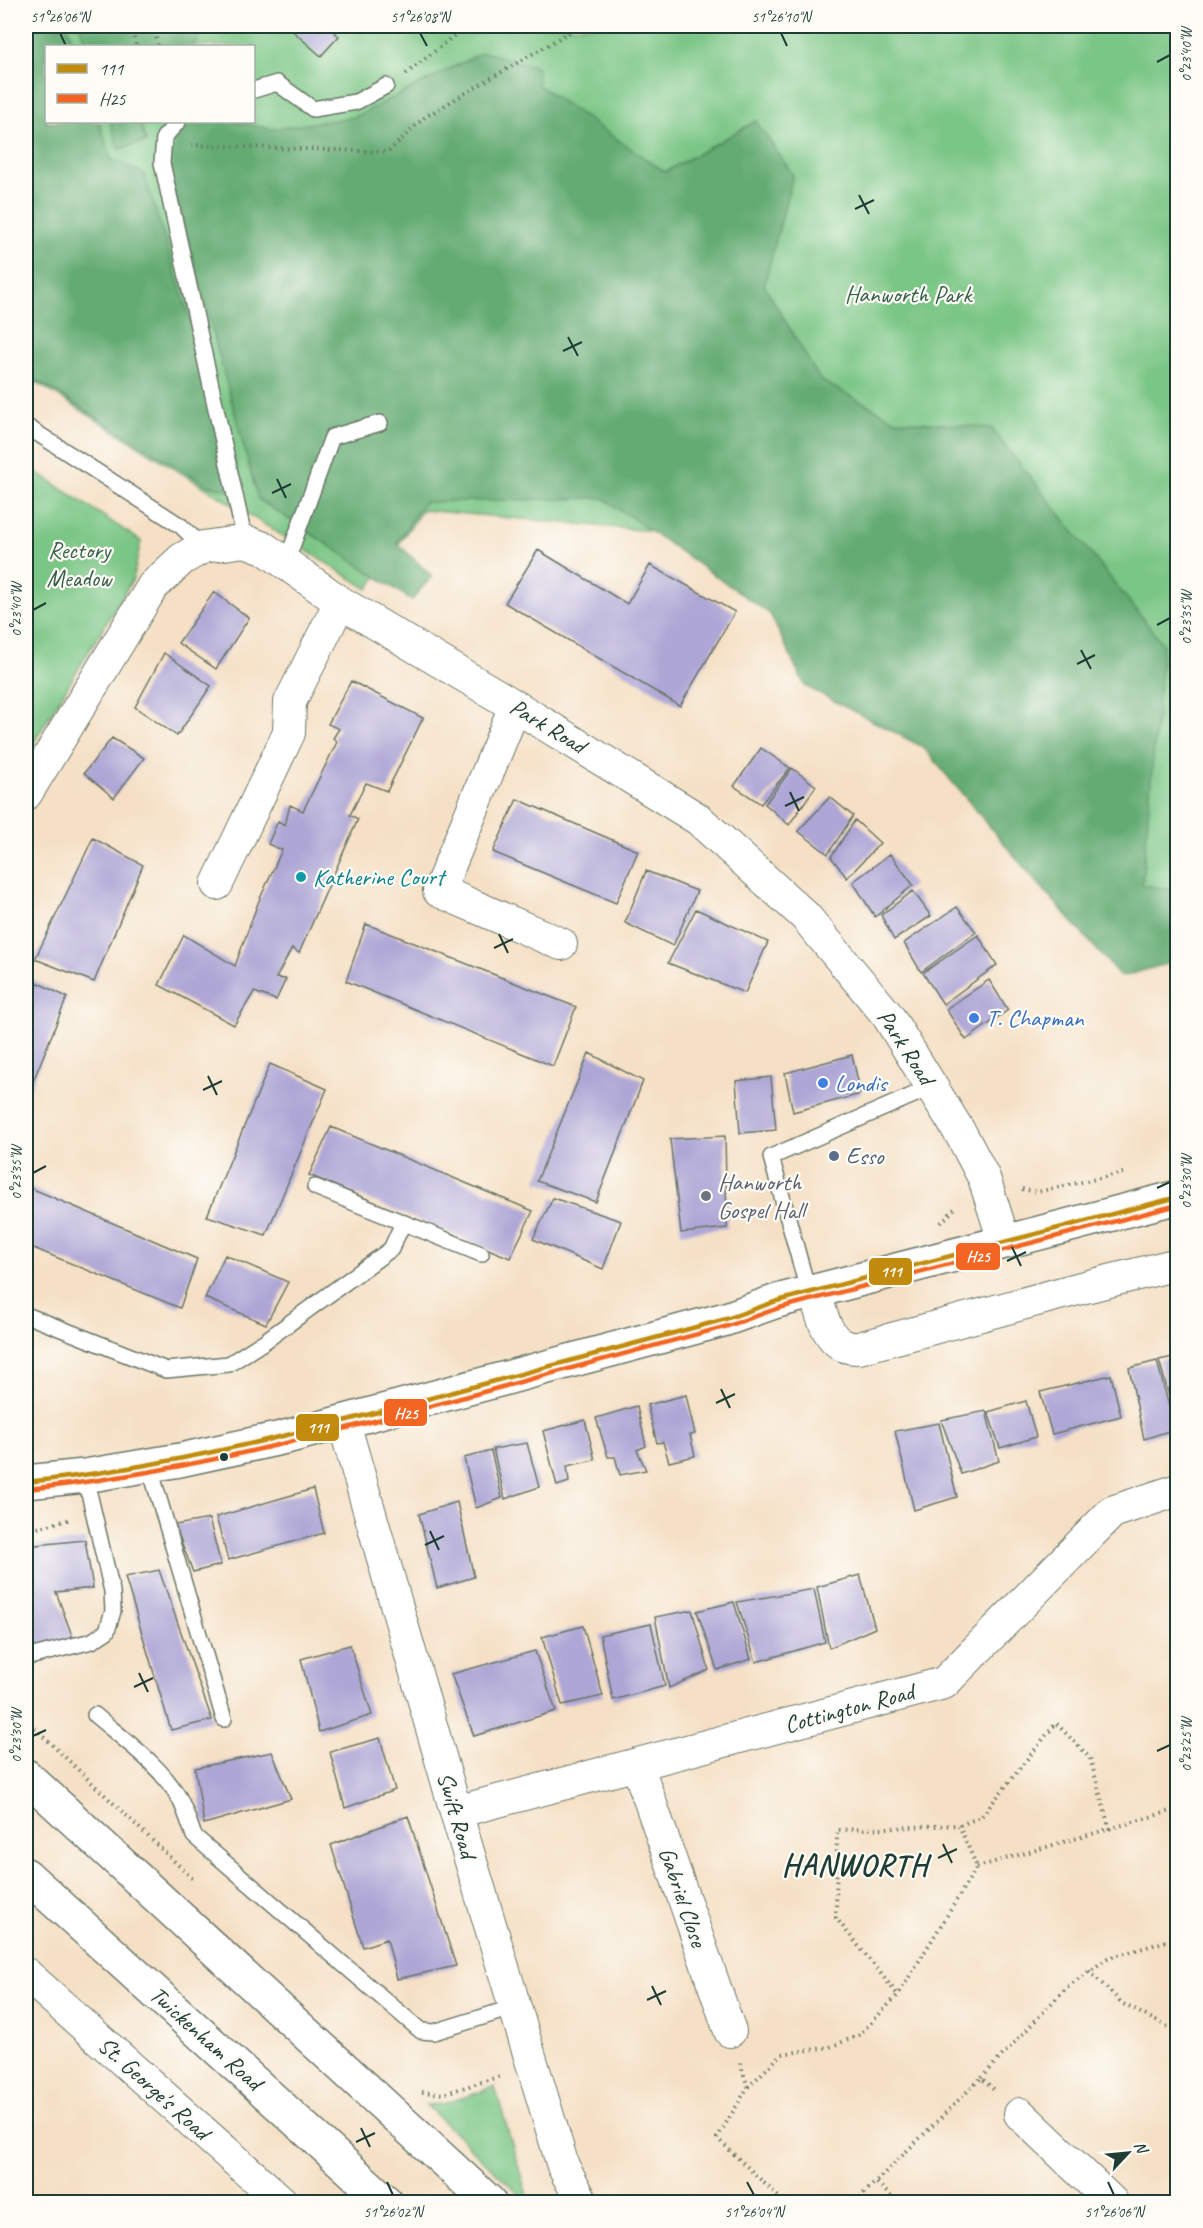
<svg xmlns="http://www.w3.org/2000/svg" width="1203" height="2228" viewBox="0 0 1203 2228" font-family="Caveat,sans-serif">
<rect width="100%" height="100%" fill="#fdfcf7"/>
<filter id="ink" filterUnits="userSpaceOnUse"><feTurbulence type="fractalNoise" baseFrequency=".0167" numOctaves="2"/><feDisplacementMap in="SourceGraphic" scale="12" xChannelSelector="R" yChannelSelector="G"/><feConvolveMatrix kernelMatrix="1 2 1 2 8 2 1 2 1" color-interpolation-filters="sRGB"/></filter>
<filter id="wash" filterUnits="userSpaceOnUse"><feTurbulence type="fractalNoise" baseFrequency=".008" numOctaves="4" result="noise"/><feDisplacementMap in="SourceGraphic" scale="24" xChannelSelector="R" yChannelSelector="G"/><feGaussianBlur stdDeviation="1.35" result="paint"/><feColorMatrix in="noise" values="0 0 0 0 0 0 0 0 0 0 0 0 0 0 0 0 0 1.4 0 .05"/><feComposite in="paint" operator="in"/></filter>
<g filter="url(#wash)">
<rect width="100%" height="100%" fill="#f5e0c5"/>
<path fill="#7ac685" stroke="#4c825c" stroke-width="1.5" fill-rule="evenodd" d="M26 26H1177V921L1097 941 816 546 422 510 368 589 26 376ZM46 46H254V122H46Z
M26 465 141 541 133 579 26 755Z
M495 2087 529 2202H527L426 2105 443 2104Z"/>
<path fill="#63ab72" stroke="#417453" stroke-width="1.5" d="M26 26H67L74 46H46V122H99L111 159 144 174 242 484 238 492 207 485 26 374Z
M80 26H206L193 46H86Z
M483 52 538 67V85L665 172 756 121 793 175 764 285 820 380 896 420 991 428 1163 644 1142 885 1177 890V961L1121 977 1022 865 923 747 805 686 770 614 603 498 424 502 397 543 432 576 412 600 258 499 163 149 186 122H234L272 129 355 117Z
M110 122H140L146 142 119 149Z"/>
<g id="blocks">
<path fill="#aea6d5" d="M287 26H342L335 33 339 36 321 56Z
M538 550 627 604 650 565 735 612 680 706 505 603Z
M214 592 249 618 216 669 178 643Z
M164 653 211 686 177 736 135 707Z
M351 681 423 718 387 791 366 783 350 815 358 819 299 953 292 948 276 978 286 979 276 1000 254 992 234 1025 159 985 184 935 235 966 258 903 282 850 268 844 278 821 285 825 290 805 303 811 337 742 333 738 339 729 328 724Z
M112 738 144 758 114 798 84 773Z
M761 748 790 768 761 804 734 786Z
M792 768 816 786 789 825 765 804Z
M830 797 853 816 828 854 798 831Z
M517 799 638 851 616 903 493 852Z
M855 820 880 843 847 878 831 857Z
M93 838 143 865 94 982 35 959Z
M890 854 913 885 875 917 853 882Z
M646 871 697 891 673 946 625 923Z
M913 891 931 916 894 940 881 915Z
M957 907 976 932 921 972 904 943Z
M696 909 768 942 745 993 668 963Z
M366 924 576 1007 553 1066 346 981Z
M978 935 997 965 943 1004 923 973Z
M26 977 67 997 26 1099Z
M989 980 1008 1010 966 1040 946 1009Z
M589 1053 643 1081 596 1202 537 1181Z
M852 1055 861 1094 793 1112 785 1073Z
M270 1064 327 1089 266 1235 207 1216Z
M771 1077 776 1130 740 1133 736 1081Z
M331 1127 533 1211 510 1258 309 1175Z
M725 1136 727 1228 681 1233 670 1139Z
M26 1186 197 1259 180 1308 26 1245Z
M553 1198 621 1221 603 1269 533 1239Z
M225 1255 288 1282 266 1324 205 1298Z
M1178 1356V1425H1177L1159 1360Z
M1157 1361 1175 1429 1144 1439 1129 1368Z
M1111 1375 1121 1416 1052 1434 1040 1392Z
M686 1395 695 1434 690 1435 695 1456 669 1462 663 1442 657 1443 647 1405Z
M1026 1401 1036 1437 1000 1448 988 1412Z
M637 1406 646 1446 637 1450 646 1470 620 1475 615 1457H608L596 1418Z
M986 1411 999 1461 961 1474 941 1420Z
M585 1420 595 1460 567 1466 569 1482 557 1486 543 1431Z
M939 1423 957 1497 914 1510 895 1431Z
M527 1443 539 1487 505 1499 493 1449Z
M491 1451 502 1498 476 1508 464 1458Z
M313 1489 324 1533 228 1560 216 1517Z
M457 1502 474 1577 437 1588 419 1514Z
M209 1519 221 1565 193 1572 175 1525Z
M85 1540 93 1588 56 1592 74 1641 26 1654V1546Z
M159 1570 212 1720 171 1730 125 1577Z
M860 1575 875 1628 829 1648 817 1587Z
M814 1589 825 1642 756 1662 737 1602Z
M734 1602 751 1659 717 1670 697 1611Z
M692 1610 709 1670 669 1688 655 1617Z
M651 1624 665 1686 613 1700 600 1635Z
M583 1626 603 1696 562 1705 542 1637Z
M350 1645 372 1715 319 1732 301 1659Z
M535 1651 556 1711 474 1736 451 1674Z
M380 1738 395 1790 345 1808 330 1752Z
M272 1752 291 1799 204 1824 195 1768Z
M408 1816 456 1966 397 1979 387 1939 363 1947 331 1845Z"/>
</g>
</g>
<g filter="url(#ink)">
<use href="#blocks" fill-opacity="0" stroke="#6a7667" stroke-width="1.5"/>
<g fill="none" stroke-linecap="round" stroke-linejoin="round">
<g stroke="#6a7667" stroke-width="18">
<path id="lane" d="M254 90 277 83 313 109 356 102 386 86
M178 122 164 137 162 163 245 541
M26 426 181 526 203 547
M286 563 332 437 380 423
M315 1187 481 1254
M809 1294 771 1157 932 1087
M26 1315 166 1370 229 1364 265 1341 391 1249 403 1223
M149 1465 224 1719
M33 1656 92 1641 107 1631 113 1611 112 1591 85 1476
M95 1715C123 1739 159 1764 178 1796 185 1808 189 1823 194 1836L421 2031 434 2032 515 2007"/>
</g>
<g stroke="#6a7667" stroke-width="34">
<path id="street" d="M515 706 439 891 561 944
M26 794 153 586 182 559 203 547 245 541 264 548 340 602 515 706 698 819 805 916 888 1016 962 1136 984 1178 1004 1241
M217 884 289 733 290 702 340 602
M815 1292C820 1310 826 1339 845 1346 849 1348 855 1348 859 1348L1081 1288 1178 1264
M344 1423 456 1812 563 2166 582 2202
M637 1764 730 2031
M456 1812 944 1683 1112 1512 1178 1490
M26 1974 282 2202
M1020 2114 1112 2202"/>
</g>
<g stroke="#6a7667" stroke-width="36">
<path id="secondary" d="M26 1482 85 1476 180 1460 286 1437 726 1319 777 1301 1178 1197"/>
</g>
<g stroke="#6a7667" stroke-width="36">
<path id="highway" d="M26 1776 489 2202
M26 1875 386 2202"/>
</g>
<path stroke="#6a7667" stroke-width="4" stroke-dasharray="1.5 4.5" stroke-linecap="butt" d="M131 26 136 46
M153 26 158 46
M459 32 485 26
M406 74 466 26
M191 145 388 152 425 117 580 26
M1022 1189 1037 1192 1123 1173
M941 1223 957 1206
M26 1531 71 1519
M26 1720 195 1881
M960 1825 981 1817 1056 1723 1090 1758 1110 1830
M977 1867 1178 1809
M1089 1971 1123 2004 1178 2032
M1171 2056 1178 2035
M740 2063 748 2087 717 2138 784 2202
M981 2078 1067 1987 1108 1958 1178 1938
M748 2087 782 2054 830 2047 859 2035 898 1995 977 1867 959 1825 837 1830 836 1918 898 1995
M422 2092 443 2094 501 2076
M877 2183 897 2202
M855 2202 981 2078 996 2091"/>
<use href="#lane" stroke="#fff" stroke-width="15"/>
<use href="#street" stroke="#fff" stroke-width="32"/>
<use href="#secondary" stroke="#fff" stroke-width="33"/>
<use href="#highway" stroke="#fff" stroke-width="33"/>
<g stroke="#fdfcf7" stroke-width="9">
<path id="bus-1" d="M26 1482C164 1468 297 1434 431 1398 529 1372 628 1345 726 1319L777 1301 1178 1197"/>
</g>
<g stroke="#fdfcf7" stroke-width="9">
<path id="bus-2" d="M27 1489C166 1475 300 1441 435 1405 532 1379 630 1352 728 1326L779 1308 1178 1205"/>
</g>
<use href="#bus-1" stroke="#c18c0d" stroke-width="4.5"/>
<use href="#bus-2" stroke="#f26522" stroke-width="4.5"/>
</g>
</g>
<path fill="none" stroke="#1f3d34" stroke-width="2" d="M60 33 66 46M420 33 427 46M781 33 787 46M1157 62 1170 55M859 195 869 214M855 209 874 200M568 337 578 356M563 351 582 342M277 479 286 498M272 493 291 484M33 610 46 603M1157 625 1170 618M1081 650 1091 669M1077 664 1095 655M790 792 799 811M785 806 804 797M499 934 508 953M494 948 513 939M208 1076 217 1095M203 1090 222 1081M33 1173 46 1166M1157 1188 1170 1182M1012 1247 1021 1266M1007 1261 1026 1252M721 1389 730 1408M716 1403 735 1394M430 1531 439 1550M425 1545 444 1536M139 1673 148 1692M134 1687 153 1678M33 1736 46 1730M1157 1751 1170 1745M943 1844 952 1863M938 1858 957 1849M652 1986 661 2005M647 2000 666 1991M361 2128 370 2147M356 2142 375 2133M387 2182 393 2195M747 2182 754 2195M1108 2182 1114 2195"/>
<circle fill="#0f9aa8" stroke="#fdfcf7" stroke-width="2" cx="301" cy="877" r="6"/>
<g fill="#3f7fe0" stroke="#fdfcf7" stroke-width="2">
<circle cx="974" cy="1018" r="6"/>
<circle cx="823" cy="1083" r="6"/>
</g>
<circle fill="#5c6f8a" stroke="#fdfcf7" stroke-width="2" cx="834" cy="1156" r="6"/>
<circle fill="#6b7280" stroke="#fdfcf7" stroke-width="2" cx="706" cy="1196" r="6"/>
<circle fill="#1f3d34" stroke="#fdfcf7" stroke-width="2" cx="224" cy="1457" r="5"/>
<g text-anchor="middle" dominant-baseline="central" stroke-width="4.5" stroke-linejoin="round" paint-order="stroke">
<g font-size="24" fill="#365f48" stroke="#fdfcf7">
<text x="908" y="294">Hanworth Park</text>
<text x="79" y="550">Rectory<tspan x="79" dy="28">Meadow</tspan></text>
</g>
<g font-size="24" fill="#1f3d34" stroke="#fdfcf7">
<text transform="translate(548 726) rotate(31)">Park Road</text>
<text transform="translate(906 1047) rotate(57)">Park Road</text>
<text transform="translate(849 1708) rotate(-15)">Cottington Road</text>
<text transform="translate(457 1815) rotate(74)">Swift Road</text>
<text transform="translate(683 1897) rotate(71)">Gabriel Close</text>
<text transform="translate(206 2038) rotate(42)">Twickenham Road</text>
<text transform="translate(154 2088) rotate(42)">St. George's Road</text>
</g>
<g font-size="24" fill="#0d838f" stroke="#fdfcf7" text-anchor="start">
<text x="313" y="877">Katherine Court</text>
</g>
<g font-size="24" fill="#366cbe" stroke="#fdfcf7" text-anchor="start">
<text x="986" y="1018">T. Chapman</text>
<text x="835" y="1083">Londis</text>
</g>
<g font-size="24" fill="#4e5e75" stroke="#fdfcf7" text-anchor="start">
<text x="846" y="1156">Esso</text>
</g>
<g font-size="24" fill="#5b616d" stroke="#fdfcf7" text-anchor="start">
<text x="718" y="1182">Hanworth<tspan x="718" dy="28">Gospel Hall</tspan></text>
</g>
<g font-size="30" font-weight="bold" letter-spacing="1.5" fill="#1f3d34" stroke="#fdfcf7">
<text x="855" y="1865">HANWORTH</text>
</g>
</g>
<g stroke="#fdfcf7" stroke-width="2">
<rect x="955" y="1242" width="46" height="29" rx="6" fill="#f26522"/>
<rect x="868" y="1257" width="45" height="29" rx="6" fill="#c18c0d"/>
<rect x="383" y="1398" width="45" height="29" rx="6" fill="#f26522"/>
<rect x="295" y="1413" width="45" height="29" rx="6" fill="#c18c0d"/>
</g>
<g font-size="16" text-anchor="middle" font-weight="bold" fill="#fff">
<text x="978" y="1262">H25</text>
<text x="891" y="1277">111</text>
<text x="406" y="1419">H25</text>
<text x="318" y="1433">111</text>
</g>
<rect width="1203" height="2228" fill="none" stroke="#fdfcf7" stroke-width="66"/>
<rect x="45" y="45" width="210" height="78" fill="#fdfcf7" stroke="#a4b0a9" stroke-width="1.5"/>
<rect x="57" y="64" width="30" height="9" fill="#c18c0d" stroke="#a4b0a9" stroke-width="1.5"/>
<text x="99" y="75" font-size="18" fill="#1f3d34">111</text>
<rect x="57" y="94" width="30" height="9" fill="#f26522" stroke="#a4b0a9" stroke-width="1.5"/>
<text x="99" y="105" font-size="18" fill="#1f3d34">H25</text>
<g transform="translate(1128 2153) rotate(64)" stroke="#fdfcf7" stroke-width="4.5" paint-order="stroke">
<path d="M0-4.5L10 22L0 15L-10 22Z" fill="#1f3d34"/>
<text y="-9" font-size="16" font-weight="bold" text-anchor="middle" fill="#1f3d34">N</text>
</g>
<rect x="33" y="33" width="1137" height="2162" fill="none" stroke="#1f3d34" stroke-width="2"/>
<g font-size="15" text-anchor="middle" fill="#1f3d34">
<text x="60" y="22">51°26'06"N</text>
<text x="420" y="22">51°26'08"N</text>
<text x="781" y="22">51°26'10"N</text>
<text transform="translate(1186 55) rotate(-90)" y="5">0°23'40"W</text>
<text transform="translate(16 610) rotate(-90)" y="5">0°23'40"W</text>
<text transform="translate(1186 618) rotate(-90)" y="5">0°23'35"W</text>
<text transform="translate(16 1173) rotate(-90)" y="5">0°23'35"W</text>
<text transform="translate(1186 1182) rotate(-90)" y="5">0°23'30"W</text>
<text transform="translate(16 1736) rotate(-90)" y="5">0°23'30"W</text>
<text transform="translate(1186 1745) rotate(-90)" y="5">0°23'25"W</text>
<text x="393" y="2217">51°26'02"N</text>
<text x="754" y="2217">51°26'04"N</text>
<text x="1114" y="2217">51°26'06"N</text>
</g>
</svg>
